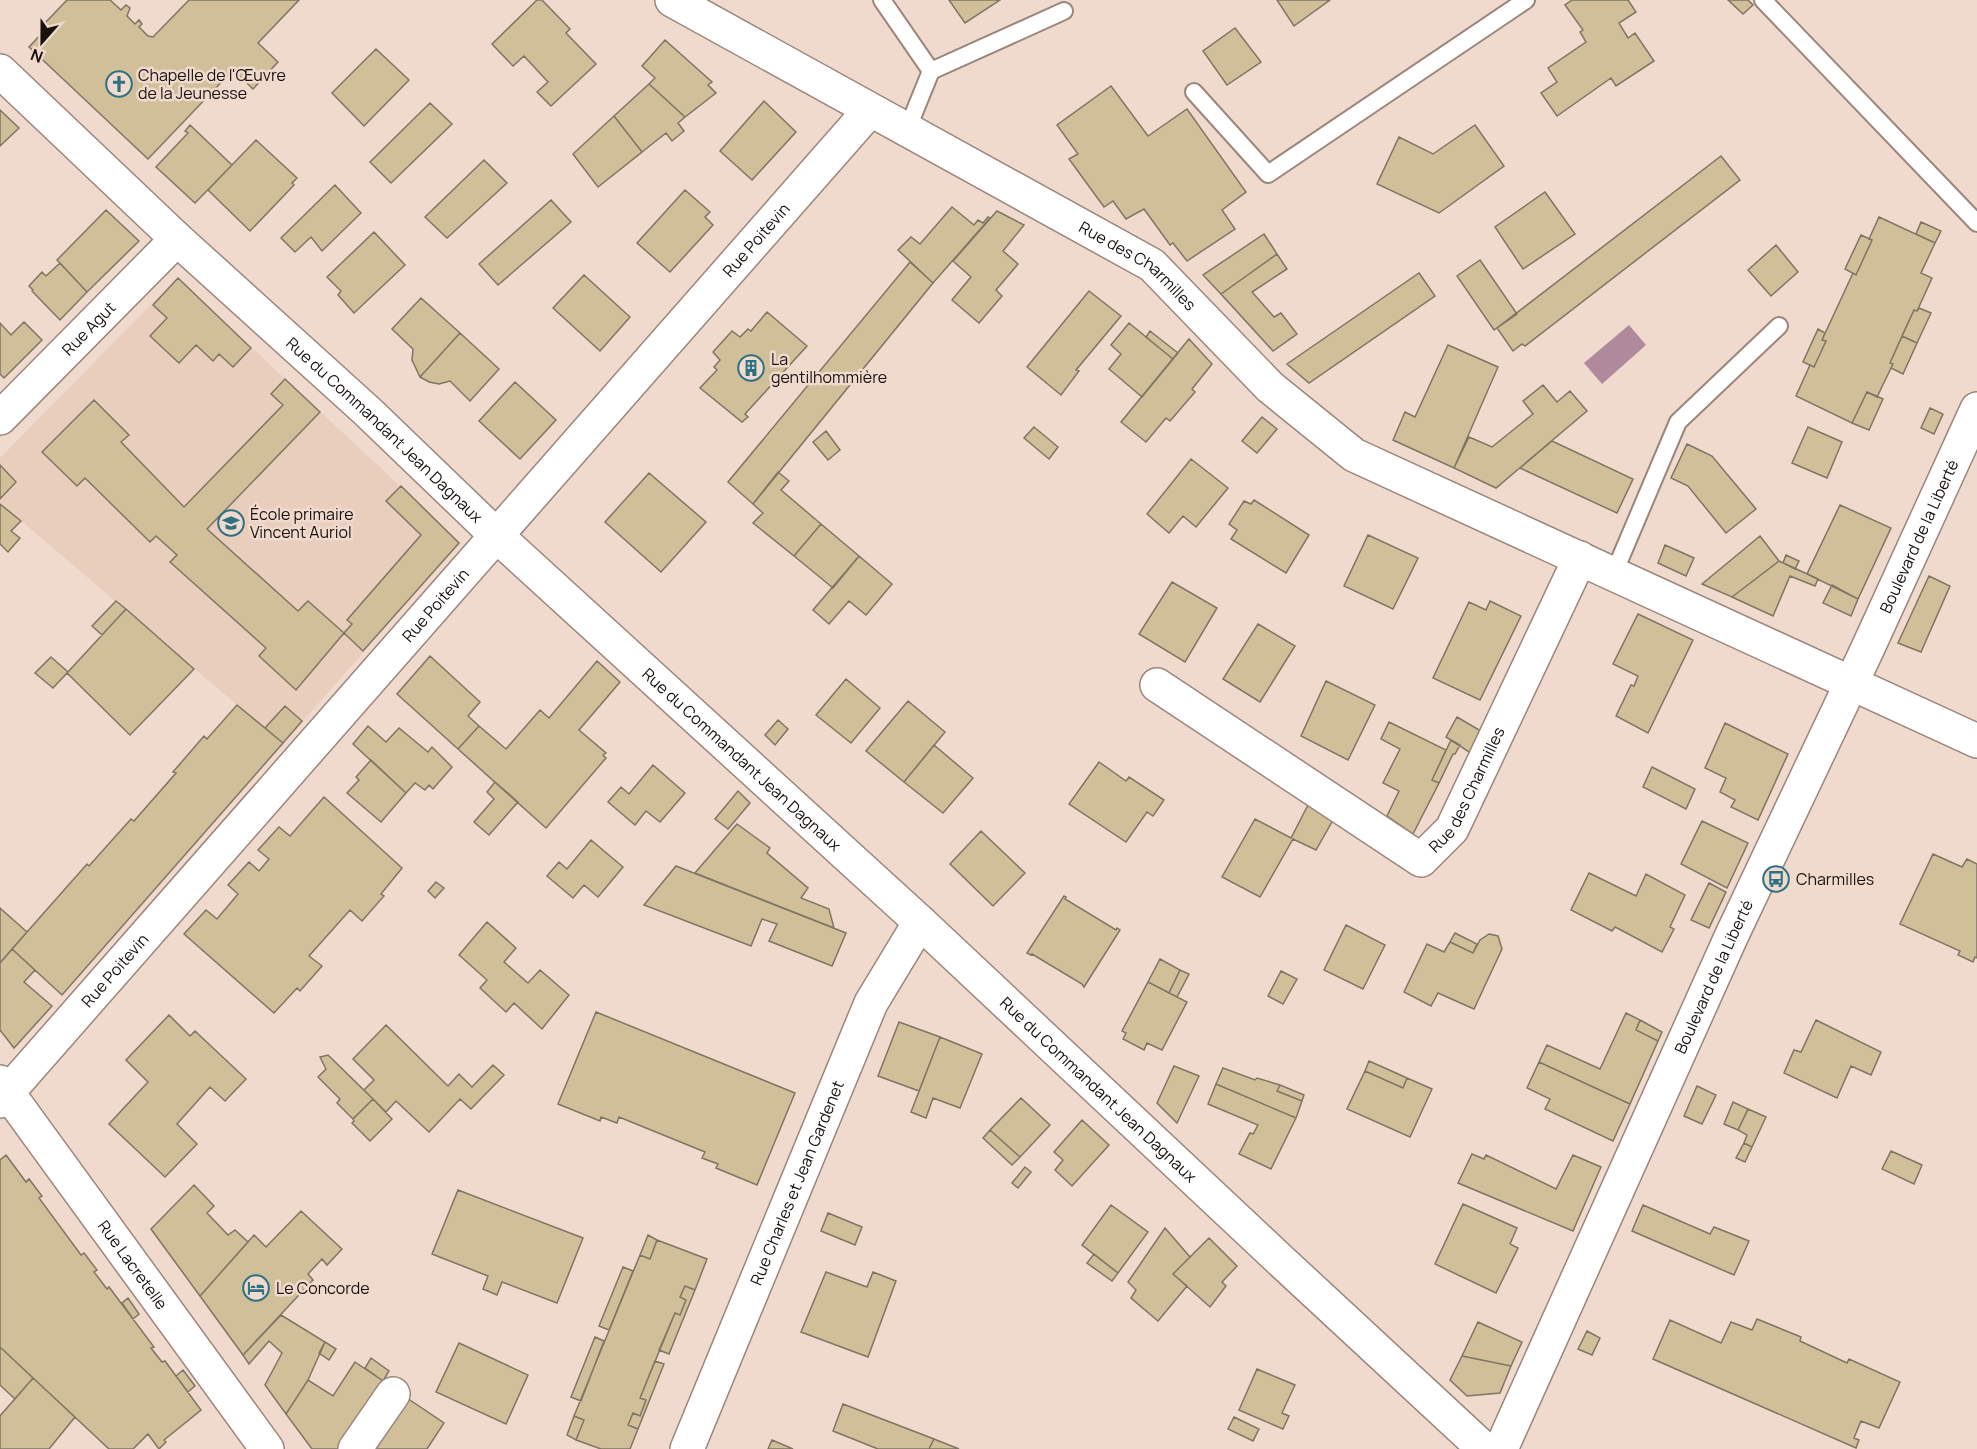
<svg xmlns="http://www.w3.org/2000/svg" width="1977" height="1449" viewBox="0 0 1977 1449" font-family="Manrope,sans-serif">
<rect width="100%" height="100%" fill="#f0dace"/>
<path fill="#eacebd" d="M177 278 460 542 283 744 0 503V458Z"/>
<path fill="#b0899d" d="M1629 325 1646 345 1602 384 1584 363Z"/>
<path fill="#d1bf9a" stroke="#7e7563" stroke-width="1.5" d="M67 0H110L121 10 126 5 130 8 127 16 135 24 139 20 142 24 139 27 148 36 153 37 189 0H299L258 43 278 62 253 89 233 70 148 159 29 47 44 31 42 30 47 25 45 23Z
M537 0H542L570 29 566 33 596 64 551 106 537 92 548 82 524 56 513 66 492 44Z
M949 0H1000L965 23Z
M1277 0H1330L1294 26Z
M1572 0H1628L1636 12 1619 23 1628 38 1635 33 1654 61 1616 86 1611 78 1557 116 1541 93 1557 82 1548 68 1586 42 1580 32 1583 30 1565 5Z
M1728 0H1748L1753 5 1743 14Z
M1235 28 1261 62 1227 85 1203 51Z
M665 40 712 82 708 85 716 93 685 117 649 84 655 78 642 66Z
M376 49 409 80 364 126 332 93Z
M649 84 685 117 678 123 684 131 672 141 666 133 642 152 614 116Z
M1111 86 1148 136 1187 109 1246 192 1222 210 1235 229 1187 261 1173 243 1170 245 1144 209 1126 219 1113 201 1104 207 1069 159 1078 154 1057 125Z
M764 101 796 132 752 180 720 151Z
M430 103 452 124 391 183 370 162Z
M0 110 19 128 0 146Z
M614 116 642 152 598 187 573 154Z
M190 125 232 165 195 203 156 167 188 133 185 131Z
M1475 125 1504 166 1439 213 1377 184 1399 137 1433 154Z
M256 140 297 178 292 183 294 185 250 231 208 190Z
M1721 156 1740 180 1525 346 1522 344 1513 351 1497 328Z
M484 160 507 183 447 238 425 217Z
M335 185 361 213 322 251 311 237 295 252 281 238Z
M685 190 710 212 705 217 713 225 670 272 637 243Z
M1545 192 1575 234 1523 269 1495 227Z
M551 200 571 222 498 285 479 264Z
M952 207 974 225 978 220 983 223 988 217 990 218 933 283 898 250 911 237 920 244Z
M106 210 139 241 87 292 57 260Z
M997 211 1024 225 1003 251 1018 264 996 290 1002 296 979 323 952 300 971 277 953 261Z
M1879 217 1935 243 1921 273 1932 278 1917 311 1914 310 1890 363 1893 364 1877 397 1867 392 1852 423 1796 396 1810 365 1814 367 1826 341 1822 340 1853 273 1856 275 1872 240 1869 239Z
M1921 222 1941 231 1935 243 1916 234Z
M374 232 405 265 354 313 338 295 341 291 327 277Z
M1264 234 1277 254 1221 294 1203 275Z
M1861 235 1872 240 1856 275 1845 269Z
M1776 245 1798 272 1771 296 1748 270Z
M1277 254 1287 269 1252 292 1274 317 1281 313 1297 334 1273 351 1221 294Z
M1480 260 1517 314 1494 330 1457 276Z
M910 262 933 283 753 504 728 482Z
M60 263 87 292 60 320 32 291 33 290 29 286 42 272 46 276Z
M1419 273 1435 296 1309 383 1287 364Z
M584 275 630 317 600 351 553 308Z
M178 278 251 348 233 367 219 354 213 361 196 345 179 363 150 336 167 318 153 305Z
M1089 291 1121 316 1076 370 1079 371 1061 395 1027 367Z
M421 298 460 333 420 377 412 360 413 349 392 329Z
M1919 308 1931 313 1917 343 1902 336 1914 310 1917 311Z
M767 312 807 346 745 414 748 417 742 422 700 388 717 370 714 367 720 360 713 352 732 331 740 337 748 329 751 331Z
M24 322 42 340 4 378 0 374V323L11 335Z
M1129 323 1173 359 1142 397 1109 369 1121 354 1111 345Z
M1818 329 1825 333 1822 340 1826 341 1814 367 1803 362Z
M1150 331 1178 353 1173 359 1146 337Z
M460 333 499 369 470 401 450 381 439 384 429 382 420 377Z
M1902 336 1917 343 1903 374 1891 368 1893 364 1890 363Z
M1189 339 1212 364 1192 389 1195 392 1170 421 1166 418 1146 442 1121 422Z
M1448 345 1498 367 1454 468 1393 440 1405 412 1415 417Z
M285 379 320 412 207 529 298 611 308 601 344 633 296 690 259 656 266 648 170 562 177 555 156 536 150 542 85 478 77 486 42 452 94 400 129 435 121 442 184 507 283 405 271 394Z
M515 382 556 420 520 459 479 421Z
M1543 385 1557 402 1570 391 1587 411 1496 488 1454 468 1469 437 1492 447 1533 414 1523 401Z
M1867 392 1883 399 1869 430 1852 423Z
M1930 408 1943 414 1934 434 1921 428Z
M1262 417 1277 429 1257 453 1242 441Z
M1034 427 1058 447 1049 459 1024 438Z
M1808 427 1842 442 1827 478 1792 463Z
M826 431 840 450 828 460 813 442Z
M1552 441 1633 479 1617 513 1520 468Z
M1687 444 1712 456 1756 509 1726 533 1688 486 1671 478Z
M1191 459 1228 488 1196 527 1183 516 1169 533 1147 514Z
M0 465 16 482 0 499Z
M778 472 789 481 781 490 821 524 794 556 753 523 763 513 753 504Z
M649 473 706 522 661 572 605 522Z
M401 486 459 543 363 651 344 633 352 624 347 620 421 535 386 501Z
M1254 500 1309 535 1286 573 1231 539 1237 530 1229 524 1244 501 1251 504Z
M0 504 21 521 11 531 20 538 8 552 0 544Z
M1840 505 1891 528 1858 599 1807 574Z
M821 524 859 556 833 588 794 556Z
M1368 535 1418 558 1393 609 1344 586Z
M1760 536 1779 561 1732 597 1702 584Z
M1665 545 1694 558 1686 576 1658 563Z
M1786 555 1799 561 1795 569 1783 563Z
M859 556 892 584 866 615 849 601 829 624 813 610Z
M1779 561 1818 579 1815 586 1790 576 1773 616 1732 597Z
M1929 576 1950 586 1921 652 1898 643Z
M1172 582 1217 608 1185 662 1139 634Z
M1832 585 1858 599 1851 616 1823 603Z
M116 601 126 609 102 635 92 626Z
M1490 601 1521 616 1480 700 1433 678 1469 602 1486 610Z
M126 609 194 669 130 735 67 673Z
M1638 614 1693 640 1648 733 1616 716 1631 685 1634 686 1638 676 1613 664Z
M1258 624 1295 646 1260 702 1223 679Z
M430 656 480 702 468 716 479 726 458 749 397 694Z
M51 657 68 672 53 688 35 673Z
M597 661 620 682 579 730 606 753 603 755 606 758 546 828 458 749 479 726 506 749 540 710 549 718Z
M846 679 880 708 851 743 816 715Z
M1326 681 1375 705 1348 760 1301 736Z
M908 701 945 732 904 782 866 751Z
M237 705 283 743 62 995 12 949 87 864 89 866 131 819 134 821 176 773 173 772 204 736 207 739Z
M285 706 302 721 283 743 265 728Z
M1457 717 1486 734 1475 756 1446 737Z
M778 720 788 729 775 745 765 735Z
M1389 722 1446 750 1432 780 1439 783 1413 834 1387 816 1399 791 1383 783 1400 749 1381 739Z
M1725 723 1788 754 1758 820 1731 807 1735 800 1720 792 1726 778 1705 768Z
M368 726 386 742 399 728 428 752 432 747 452 767 433 789 429 785 425 790 415 783 406 793 353 744Z
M1451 740 1460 745 1455 754H1453L1439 783 1432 780Z
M934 745 973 778 943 813 904 782Z
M371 760 406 793 381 822 347 793 359 780 356 777Z
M1099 762 1126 781 1129 777 1164 800 1153 816 1147 812 1126 842 1069 804Z
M653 765 685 793 660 822 646 811 635 825 608 802 621 787 629 794Z
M1652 767 1695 789 1686 809 1643 787Z
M495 782 518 802 489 835 474 822 494 799 487 792Z
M738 791 750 803 728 829 715 819Z
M324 797 402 868 381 894 384 896 362 921 350 910 309 956 322 966 300 991 297 988 274 1013 184 934 206 910 217 919 238 894 228 885 249 862 259 871 269 859 258 850 279 827 290 836Z
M1308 805 1333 820 1316 850 1293 839 1260 897 1222 877 1255 819 1291 838Z
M1702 821 1748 843 1727 888 1681 864Z
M737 824 770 848 767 853 808 888 801 898 829 909 834 928 695 873Z
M981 831 1025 873 993 906 950 864Z
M591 840 623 867 598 897 584 885 573 898 547 876 559 862 567 869Z
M1933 854 1962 867 1967 859 1977 864V958L1975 957 1973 962 1958 955 1960 951 1900 924Z
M676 866 846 933 832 966 769 941 777 924 762 919 751 946 644 905Z
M1589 873 1636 896 1646 874 1685 895 1670 927 1674 929 1662 952 1619 929 1615 927 1612 931 1571 910Z
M436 882 444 888 435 898 428 891Z
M1709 883 1726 892 1709 928 1691 920Z
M1064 896 1066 897 1065 899 1116 930 1117 928 1120 930 1084 987 1082 984 1032 954 1031 955 1027 953Z
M0 908 27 932 0 963Z
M487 922 516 948 504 962 528 983 540 970 569 995 542 1029 514 1003 506 1012 480 988 487 980 459 955Z
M1346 925 1385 945 1363 989 1324 970Z
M1455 933 1477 944 1473 953 1450 942Z
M1489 934 1498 936 1502 949 1474 1009 1438 993 1431 1006 1404 992 1427 944 1444 952 1450 942 1473 953 1480 940Z
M12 949 35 970 24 982 52 1006 14 1048 0 1030V963Z
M1160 959 1180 970 1169 993 1148 982Z
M1180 970 1189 974 1177 997 1169 993Z
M1281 971 1297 979 1283 1004 1268 996Z
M1148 982 1187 1002 1162 1050 1147 1043 1144 1050 1123 1039 1126 1033 1122 1031Z
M596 1012 795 1093 757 1185 716 1168 718 1164 702 1158 705 1152 619 1117 617 1123 601 1117 600 1121 558 1104Z
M1626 1013 1640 1020 1636 1030 1658 1041 1630 1104 1539 1062 1547 1045 1600 1069Z
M169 1015 190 1036 195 1031 246 1079 225 1101 210 1087 177 1124 197 1144 165 1177 109 1124 148 1082 126 1060Z
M1640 1020 1662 1032 1658 1041 1636 1030Z
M1816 1020 1881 1052 1871 1075 1851 1066 1837 1098 1784 1073 1794 1050 1801 1052Z
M899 1022 940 1037 919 1091 878 1076Z
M386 1025 448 1086 459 1074 472 1087 493 1065 504 1075 471 1109 460 1099 429 1132 396 1101 386 1112 364 1090 374 1080 353 1059Z
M940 1037 982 1054 960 1108 933 1098 926 1118 911 1112Z
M328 1055 373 1099 353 1119 337 1103 340 1099 318 1077 326 1069 320 1057Z
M1369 1061 1407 1078 1403 1088 1365 1071Z
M1539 1062 1630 1104 1613 1141 1545 1109 1550 1099 1527 1088Z
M1174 1066 1199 1076 1177 1123 1157 1103Z
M1223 1068 1255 1080 1257 1078 1280 1085 1277 1091 1302 1101 1296 1118 1216 1084Z
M1365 1071 1403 1088 1407 1078 1432 1089 1410 1137 1347 1109Z
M1216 1084 1296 1118 1271 1169 1239 1154 1250 1133 1253 1134 1258 1125 1208 1104Z
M1280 1085 1304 1095 1302 1101 1277 1091Z
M1697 1086 1716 1095 1702 1124 1684 1116Z
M1021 1098 1050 1125 1020 1157 990 1130Z
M373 1099 392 1119 370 1141 352 1123 354 1121 353 1119Z
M1733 1102 1748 1109 1738 1130 1724 1124Z
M1748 1109 1766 1117 1752 1147 1744 1143 1747 1135 1738 1130Z
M1082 1120 1109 1145 1072 1186 1055 1170 1063 1160 1054 1152Z
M990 1130 1020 1157 1012 1165 983 1138Z
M1744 1143 1752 1147 1745 1162 1736 1158Z
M1891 1151 1922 1165 1914 1184 1882 1169Z
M1472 1154 1484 1159 1486 1155 1556 1189 1573 1155 1601 1167 1573 1231 1458 1183Z
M6 1155 26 1182 29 1179 42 1196 39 1198 81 1255 84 1253 97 1270 94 1272 107 1289 109 1287 154 1347 151 1348 162 1362 165 1361 201 1410 164 1440 166 1442 159 1449 148 1434 133 1449H109L0 1347V1160Z
M1025 1167 1031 1172 1018 1188 1012 1183Z
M194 1185 214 1206 207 1213 228 1235 235 1230 248 1242 200 1296 151 1229Z
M458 1190 583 1238 557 1303 502 1282 497 1295 483 1289 488 1276 432 1254Z
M1463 1204 1517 1228 1510 1244 1518 1248 1496 1293 1435 1264Z
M1111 1205 1148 1232 1118 1273 1082 1245Z
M1643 1205 1710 1234 1714 1227 1749 1241 1734 1275 1632 1231Z
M301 1211 342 1249 327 1265 322 1259 308 1274 313 1280 243 1355 200 1296 254 1235 266 1247Z
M828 1213 862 1227 855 1245 821 1231Z
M1165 1228 1190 1257 1173 1274 1187 1286 1158 1321 1131 1298 1136 1290 1128 1282Z
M648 1235 657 1240 650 1259 640 1255Z
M1209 1238 1237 1266 1222 1282 1226 1286 1210 1307 1173 1274Z
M657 1240 707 1259 695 1290 685 1286 680 1297 686 1300 680 1315 675 1313 640 1398 646 1400 640 1416 633 1413 628 1425 638 1429 630 1449H601L576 1440 584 1420 574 1416 640 1255 650 1259Z
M1094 1254 1118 1273 1112 1281 1087 1263Z
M623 1267 633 1271 609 1330 599 1326Z
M826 1272 867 1287 873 1272 896 1281 868 1357 801 1332Z
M685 1286 695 1290 669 1354 659 1350 675 1313 680 1315 686 1300 680 1297Z
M128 1298 139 1314 133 1319 122 1303Z
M281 1315 325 1342 308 1380 286 1414 265 1385 282 1353 269 1341 249 1364 243 1355Z
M1757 1319 1801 1337 1800 1341 1847 1363 1849 1359 1900 1382 1879 1428 1861 1421 1854 1438 1859 1440 1856 1448 1653 1359 1670 1320 1721 1343 1731 1322 1752 1330Z
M1478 1322 1522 1342 1511 1366 1462 1356Z
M1587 1331 1600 1338 1592 1355 1578 1349Z
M595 1337 604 1341 581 1401 571 1397Z
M325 1342 336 1349 329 1360 319 1353Z
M459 1343 528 1375 506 1424 436 1392Z
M0 1347 33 1378 15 1399 0 1385Z
M1462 1356 1511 1366 1500 1393 1467 1396 1450 1380Z
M371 1358 389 1371 383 1381 365 1368Z
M655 1361 664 1364 638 1429 628 1425 633 1413 640 1416 646 1400 640 1398Z
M355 1362 383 1381 339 1449H312L286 1414 308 1380 333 1396Z
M1257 1369 1295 1385 1282 1413 1289 1416 1283 1429 1239 1410Z
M183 1370 195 1386 188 1392 176 1376Z
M33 1378 75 1417 49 1449H0V1416Z
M407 1398 444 1423 427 1449H375Z
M843 1404 934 1439 929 1449H878L833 1431Z
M574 1416 584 1420 576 1440 567 1435Z
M1234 1417 1259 1429 1253 1441 1228 1429Z
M934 1439 959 1449H929Z
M772 1440 793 1449H768Z"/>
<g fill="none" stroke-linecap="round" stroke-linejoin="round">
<g stroke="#9a867b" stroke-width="20">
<path id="service" d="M882 0 931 71 907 130
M1763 0 1977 223
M931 71 1064 11
M1194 92 1268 174 1526 0
M1614 573 1678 422 1779 326"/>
</g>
<g stroke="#9a867b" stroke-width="36">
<g id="minor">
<path id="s1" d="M672 0 1152 265 1270 387 1354 455 1977 741"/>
<path id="s2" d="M0 71 177 239 367 411 497 536 920 922 1278 1258 1484 1449"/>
<path id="s3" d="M0 418 177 239"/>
<path id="s4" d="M1157 685 1421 860 1452 829 1580 558"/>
<path id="s5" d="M0 1082 267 1449"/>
<path id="s6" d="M0 1101 870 110"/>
<path d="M355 1449 393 1394"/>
<path id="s7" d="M687 1449 871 1003 920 922"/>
</g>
</g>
<g stroke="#9a867b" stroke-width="36">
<g id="secondary">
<path id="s8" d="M1501 1449 1731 937 1867 650 1977 409"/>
</g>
</g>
<use href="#service" stroke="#fff" stroke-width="16"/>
<use href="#minor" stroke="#fff" stroke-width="33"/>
<use href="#secondary" stroke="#fff" stroke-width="33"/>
</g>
<defs>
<g id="church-ring" transform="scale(1.35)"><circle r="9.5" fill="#f0dace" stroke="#2d7182" stroke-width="1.5"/><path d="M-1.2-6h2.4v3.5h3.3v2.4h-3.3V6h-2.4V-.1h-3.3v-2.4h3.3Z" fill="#2d7182"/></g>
<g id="building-ring" transform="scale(1.35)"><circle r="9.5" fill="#f0dace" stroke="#2d7182" stroke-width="1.5"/><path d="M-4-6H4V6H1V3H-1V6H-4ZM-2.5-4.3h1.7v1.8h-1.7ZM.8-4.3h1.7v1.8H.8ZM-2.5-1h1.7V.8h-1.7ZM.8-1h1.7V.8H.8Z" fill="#2d7182"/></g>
<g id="school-ring" transform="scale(1.35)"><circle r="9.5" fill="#f0dace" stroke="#2d7182" stroke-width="1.5"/><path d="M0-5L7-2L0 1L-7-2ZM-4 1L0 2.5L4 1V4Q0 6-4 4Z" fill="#2d7182"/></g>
<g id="bus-ring" transform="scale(1.35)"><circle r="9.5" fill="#f0dace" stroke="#2d7182" stroke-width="1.5"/><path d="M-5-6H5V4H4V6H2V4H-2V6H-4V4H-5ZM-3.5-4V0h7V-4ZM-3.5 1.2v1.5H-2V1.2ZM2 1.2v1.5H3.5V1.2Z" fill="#2d7182"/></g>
<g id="hotel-ring" transform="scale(1.35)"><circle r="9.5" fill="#f0dace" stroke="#2d7182" stroke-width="1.5"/><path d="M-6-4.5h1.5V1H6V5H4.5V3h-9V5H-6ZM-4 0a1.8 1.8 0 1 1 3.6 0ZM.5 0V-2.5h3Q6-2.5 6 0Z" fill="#2d7182"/></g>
</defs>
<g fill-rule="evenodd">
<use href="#church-ring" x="119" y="84"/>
<use href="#building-ring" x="751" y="368"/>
<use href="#school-ring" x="231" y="523"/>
<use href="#bus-ring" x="1776" y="879"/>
<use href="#hotel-ring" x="256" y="1288"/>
</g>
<g text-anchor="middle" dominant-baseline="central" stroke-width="5" stroke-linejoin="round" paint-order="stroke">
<g font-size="16" fill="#18110d" stroke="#f0dace" text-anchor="start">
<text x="138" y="75">Chapelle de l'Œuvre<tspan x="138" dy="18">de la Jeunesse</tspan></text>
<text x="771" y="359">La<tspan x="771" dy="18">gentilhommière</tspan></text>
<text x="250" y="514">École primaire<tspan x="250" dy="18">Vincent Auriol</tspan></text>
<text x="1796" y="879">Charmilles</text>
<text x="276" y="1288">Le Concorde</text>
</g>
<g font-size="16" fill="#18110d" stroke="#f0dace">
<text stroke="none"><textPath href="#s6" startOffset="1146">Rue Poitevin</textPath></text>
<text stroke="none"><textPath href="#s1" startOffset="537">Rue des Charmilles</textPath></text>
<text stroke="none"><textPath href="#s3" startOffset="126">Rue Agut</textPath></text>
<text stroke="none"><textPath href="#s2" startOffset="526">Rue du Commandant Jean Dagnaux</textPath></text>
<text stroke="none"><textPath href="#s8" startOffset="1004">Boulevard de la Liberté</textPath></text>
<text stroke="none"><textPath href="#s6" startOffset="660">Rue Poitevin</textPath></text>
<text stroke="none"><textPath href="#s2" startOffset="1012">Rue du Commandant Jean Dagnaux</textPath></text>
<text stroke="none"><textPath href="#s4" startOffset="402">Rue des Charmilles</textPath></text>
<text stroke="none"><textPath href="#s6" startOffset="174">Rue Poitevin</textPath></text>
<text stroke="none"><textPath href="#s8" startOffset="518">Boulevard de la Liberté</textPath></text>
<text stroke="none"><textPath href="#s2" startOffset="1498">Rue du Commandant Jean Dagnaux</textPath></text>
<text stroke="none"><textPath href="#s7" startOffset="288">Rue Charles et Jean Gardenet</textPath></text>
<text stroke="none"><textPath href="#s5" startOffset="226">Rue Lacretelle</textPath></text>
</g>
</g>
<g transform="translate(42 42) rotate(201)" stroke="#f0dace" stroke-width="4.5" paint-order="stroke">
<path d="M0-4.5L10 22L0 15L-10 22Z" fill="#18110d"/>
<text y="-9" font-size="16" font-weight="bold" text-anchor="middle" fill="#18110d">N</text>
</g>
</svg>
